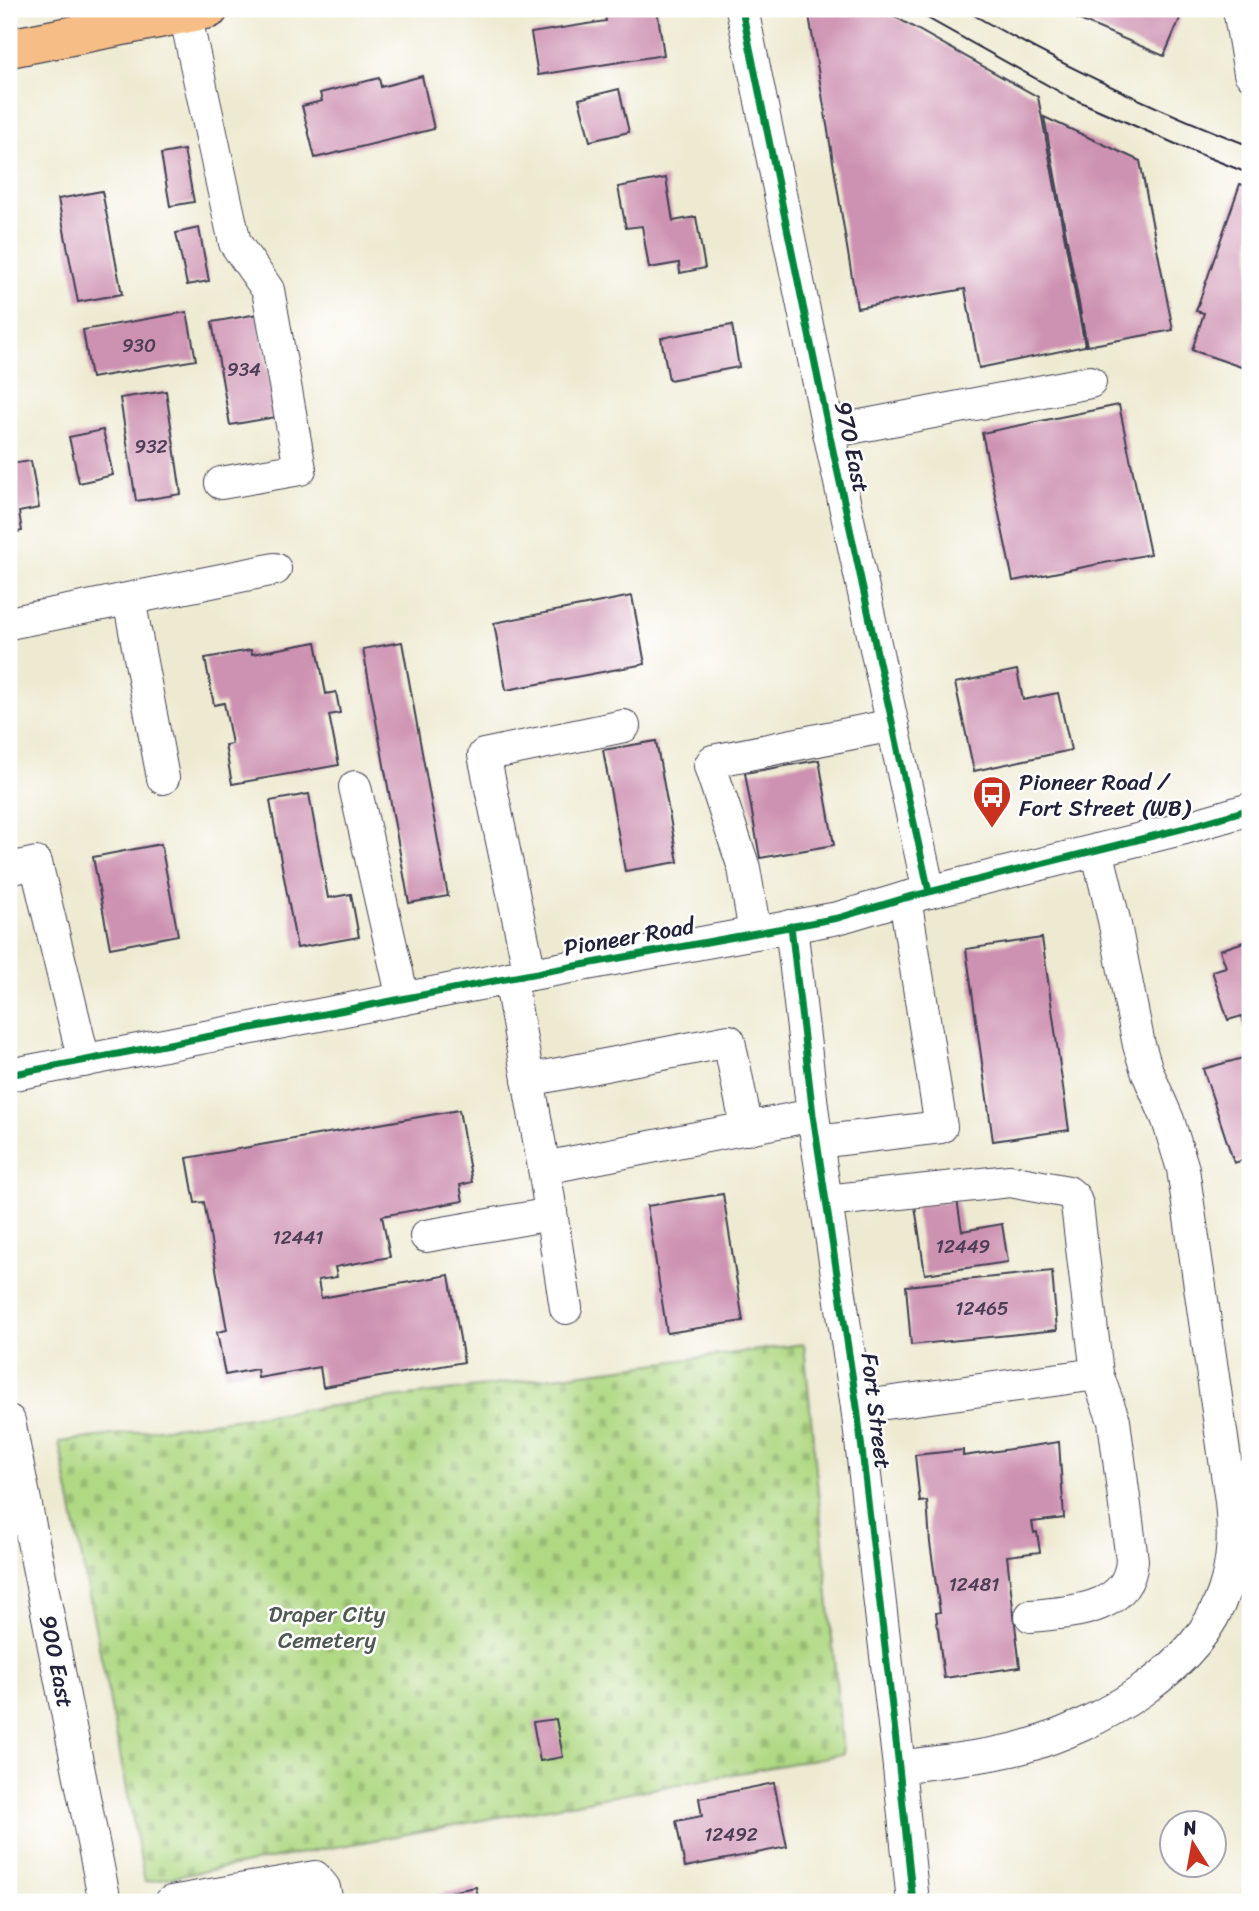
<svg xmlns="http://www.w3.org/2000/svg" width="1259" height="1911" viewBox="0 0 1259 1911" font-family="Sriracha,sans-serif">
<defs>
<pattern id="cemetery-stones" width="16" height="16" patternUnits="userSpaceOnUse" patternTransform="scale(1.75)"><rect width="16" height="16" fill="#b0d984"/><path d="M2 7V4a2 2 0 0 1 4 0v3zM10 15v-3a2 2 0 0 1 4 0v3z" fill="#97ba73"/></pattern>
</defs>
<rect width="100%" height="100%" fill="#fff"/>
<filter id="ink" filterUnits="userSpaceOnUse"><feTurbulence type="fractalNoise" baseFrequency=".0143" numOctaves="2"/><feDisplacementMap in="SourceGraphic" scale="14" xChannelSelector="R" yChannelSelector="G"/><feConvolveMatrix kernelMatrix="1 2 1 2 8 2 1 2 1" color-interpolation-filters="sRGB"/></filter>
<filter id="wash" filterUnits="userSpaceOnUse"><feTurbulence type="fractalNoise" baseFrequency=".00686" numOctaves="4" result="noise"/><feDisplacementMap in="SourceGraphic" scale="28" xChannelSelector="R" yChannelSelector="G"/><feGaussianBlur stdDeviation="1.57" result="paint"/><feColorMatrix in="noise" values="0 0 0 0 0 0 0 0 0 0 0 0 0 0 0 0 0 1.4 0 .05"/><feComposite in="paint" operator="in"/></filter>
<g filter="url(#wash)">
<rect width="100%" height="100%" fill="#eeead2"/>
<path fill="url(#cemetery-stones)" stroke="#697e60" stroke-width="2" d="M804 1344 843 1754 145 1882 59 1442Z"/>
<g id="blocks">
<path fill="#cd91b1" d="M604 9H657L664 55 538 75 531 33 606 21Z
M808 9H881L1038 97 1085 346 979 368 965 289 857 308Z
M1054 9H1184L1164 56Z
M422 76 434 129 315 158 302 106 322 101 320 93 379 78 381 87Z
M619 89 629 132 590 141 579 99Z
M1044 117 1140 161 1173 330 1087 346Z
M184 150 194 202 170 206 161 154Z
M666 178 673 221 696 217 705 268 680 273 679 263 649 268 642 226 626 228 618 187Z
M1240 184 1250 187V370L1192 350 1204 313 1196 311Z
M102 191 122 294 78 302 58 199Z
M199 228 209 281 187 285 176 233Z
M187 312 196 360 91 378 83 330Z
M258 314 276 417 230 425 212 322Z
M732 325 739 367 669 380 661 338Z
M166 391 181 494 136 501 120 398Z
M1119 405 1150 554 1013 581 982 433Z
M103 430 113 475 79 483 69 437Z
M31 461 39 508 19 512 22 531 9 534V464Z
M632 596 645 664 506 690 494 623Z
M316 642 326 694 336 692 340 713 329 715 339 765 232 784 225 745 232 744 224 703 214 705 205 658 251 650 252 654Z
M402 642 448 896 409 903 363 649Z
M1017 670 1023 700 1058 693 1071 750 974 771 955 683Z
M656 741 678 862 625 871 603 750Z
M819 760 834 845 760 858 745 773Z
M309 794 328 898 351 894 359 937 297 948 270 801Z
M161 844 178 935 110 948 93 857Z
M1042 938 1069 1130 993 1141 966 949Z
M1250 940V1030L1246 1031 1242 1016 1228 1020 1212 971 1226 967 1220 950Z
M1250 1056V1158L1234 1163 1203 1069Z
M459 1110 472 1182 460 1185 463 1201 382 1216 390 1257 335 1267 337 1277 318 1280 321 1298 449 1275 464 1362 323 1387 320 1367 258 1378 257 1369 225 1375 217 1332 227 1330 204 1202 195 1203 187 1158Z
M723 1194 743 1321 667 1333 647 1206Z
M957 1200 962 1231 1002 1224 1008 1262 925 1274 915 1206Z
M1052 1271 1057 1330 911 1345 906 1286Z
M1059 1442 1064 1518 1032 1522 1034 1533 1037 1532 1040 1552 1007 1556 1020 1667 944 1678 936 1613 940 1612 930 1543 927 1501 920 1502 915 1455 963 1450V1456Z
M556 1719 563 1757 540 1761 533 1722Z
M774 1783 787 1847 685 1867 676 1821 702 1816 699 1798Z
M476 1887 479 1902H424L423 1897Z"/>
</g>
</g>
<g filter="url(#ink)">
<use href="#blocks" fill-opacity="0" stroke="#414052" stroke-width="2"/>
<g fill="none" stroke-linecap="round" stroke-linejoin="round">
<g stroke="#414052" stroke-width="34">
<g id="minor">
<path d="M184 9 235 243 268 290 300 469 221 483"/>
<path d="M742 9 829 432 929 892"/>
<path d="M1239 9 1250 73"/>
<path d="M829 432 1090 382"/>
<path d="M129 599 163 778"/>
<path d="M9 623 275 569"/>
<path d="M355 787 403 999"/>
<path d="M9 869 36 863 84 1061"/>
<path d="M791 926 813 1115 857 1407 899 1767 913 1902"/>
<path d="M755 933 744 868 710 766 713 761 893 725"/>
<path d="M530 974 484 755 624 726"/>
<path d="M510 978 544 1168 813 1115"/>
<path d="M9 1075 510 978 838 918 905 898 1185 828 1250 809"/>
<path d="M528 1080 729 1041 747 1129"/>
<path d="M817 1142 941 1127 905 898"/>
<path d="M544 1168 566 1308"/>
<path d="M826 1201 1010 1181 1068 1192 1074 1197 1077 1205 1097 1374"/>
<path d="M426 1236 551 1214"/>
<path d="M857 1407 1097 1374 1114 1421 1132 1560C1129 1611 1070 1612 1031 1616"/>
<path id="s1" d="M9 1421 105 1902"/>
<path d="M899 1767C939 1761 981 1758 1020 1748 1096 1727 1199 1670 1224 1591 1234 1561 1234 1533 1231 1501L1183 1169 1168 1120 1147 1071 1139 1045 1114 920 1097 850"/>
<path d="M171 1902 315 1877 324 1888 327 1902"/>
</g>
</g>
<g stroke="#414052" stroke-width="41">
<path id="major" d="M9 48 209 9"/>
</g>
<use href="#minor" stroke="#fff" stroke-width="32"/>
<use href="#major" stroke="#f6be86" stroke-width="38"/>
<path stroke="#22223b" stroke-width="2" d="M911 9 1067 96 1187 149 1250 174
M963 9C1055 62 1151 108 1250 146"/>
<g stroke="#fff" stroke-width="11">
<path id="cycleway" d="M742 9 829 432 929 892
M791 926 813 1115 857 1407 899 1767 913 1902
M9 1075 510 978 838 918 905 898 1185 828 1250 809"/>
</g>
<use href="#cycleway" stroke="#00873e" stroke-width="7"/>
</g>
</g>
<defs>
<g id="bus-pin" transform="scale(2.0125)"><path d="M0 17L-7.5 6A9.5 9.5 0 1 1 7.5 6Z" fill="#c8321e" stroke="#fff"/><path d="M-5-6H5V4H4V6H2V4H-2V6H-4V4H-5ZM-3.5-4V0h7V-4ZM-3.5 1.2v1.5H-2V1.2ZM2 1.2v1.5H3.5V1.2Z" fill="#fff"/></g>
</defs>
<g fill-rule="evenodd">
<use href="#bus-pin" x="992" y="795"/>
</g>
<g text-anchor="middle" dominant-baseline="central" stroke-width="5" stroke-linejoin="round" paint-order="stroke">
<g font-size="19" fill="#4d3e58">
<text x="139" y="345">930</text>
<text x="244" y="369">934</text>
<text x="151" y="446">932</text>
<text x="298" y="1237">12441</text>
<text x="963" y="1246">12449</text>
<text x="982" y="1308">12465</text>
<text x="974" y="1584">12481</text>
<text x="731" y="1834">12492</text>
</g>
<g font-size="23" fill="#22223b" stroke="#fff">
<text transform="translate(852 447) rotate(78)">970 East</text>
<text transform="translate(629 937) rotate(-10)">Pioneer Road</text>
<text transform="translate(876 1411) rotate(83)">Fort Street</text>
<text stroke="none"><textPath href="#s1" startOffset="245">900 East</textPath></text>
</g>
<g font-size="23" fill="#22223b" stroke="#fff" text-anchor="start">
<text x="1019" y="782">Pioneer Road /<tspan x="1019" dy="26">Fort Street (WB)</tspan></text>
</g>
<g font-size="23" fill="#4d5951" stroke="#fff">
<text x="327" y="1614">Draper City<tspan x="327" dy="26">Cemetery</tspan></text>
</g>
</g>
<rect width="1259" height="1911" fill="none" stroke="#fff" stroke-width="35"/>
<g transform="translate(1193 1844) rotate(349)"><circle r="33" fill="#ffffff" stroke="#a7a7b1" stroke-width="2"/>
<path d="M0-5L12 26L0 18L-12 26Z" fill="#c8321e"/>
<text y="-10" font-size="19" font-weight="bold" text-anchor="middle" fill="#22223b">N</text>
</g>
</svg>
